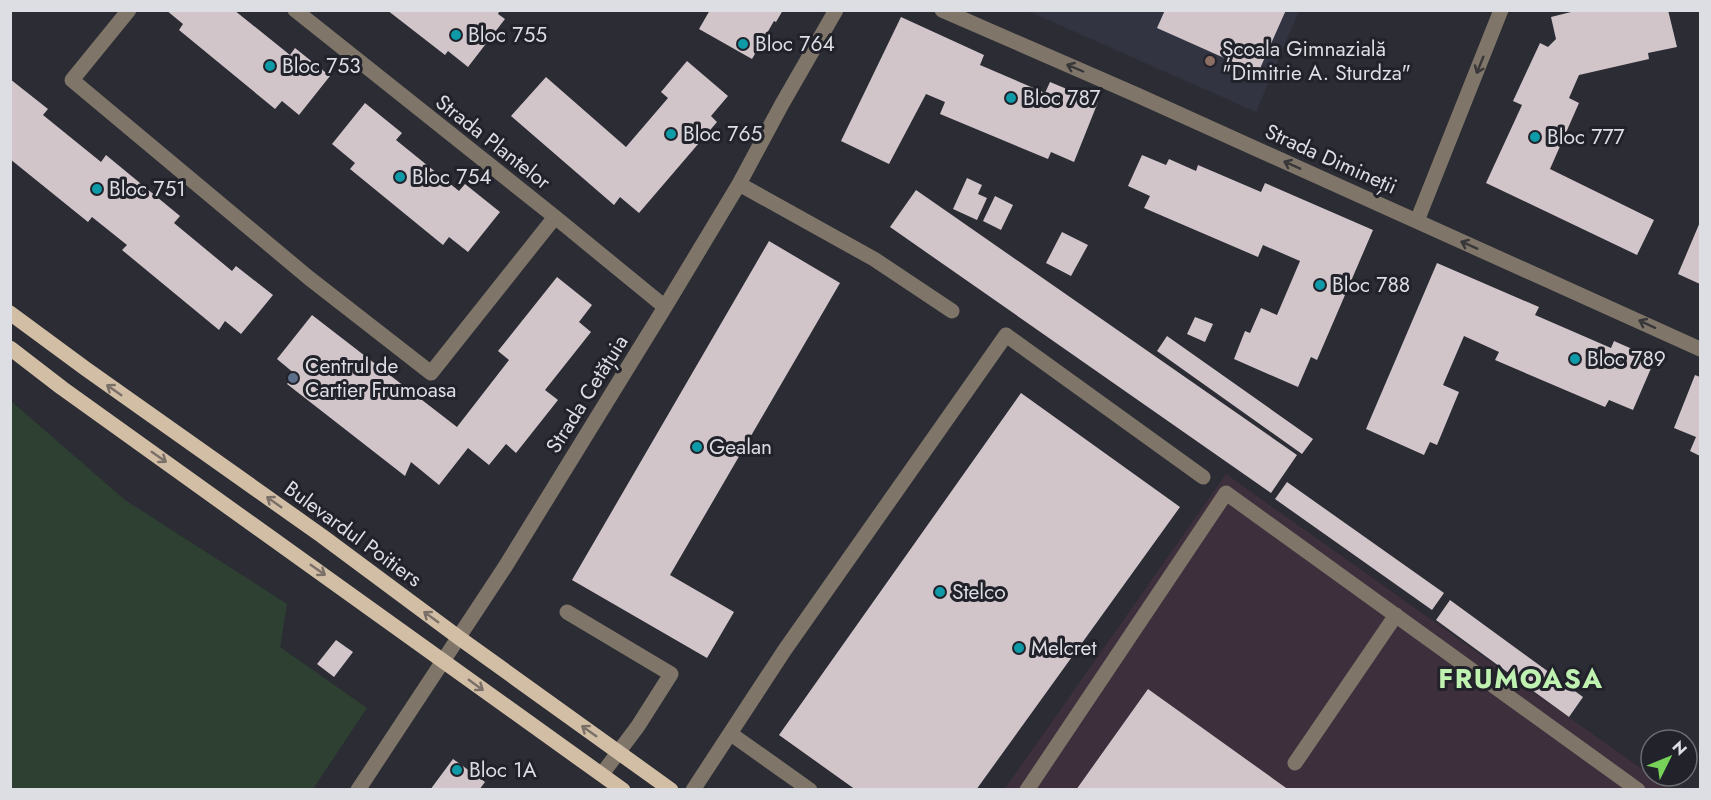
<svg xmlns="http://www.w3.org/2000/svg" width="1711" height="800" viewBox="0 0 1711 800" font-family="Jost,sans-serif">
<rect width="100%" height="100%" fill="#2b2c34"/>
<path fill="#3d2f3b" d="M1226 474 1670 789 1004 790Z"/>
<path fill="#323442" d="M1028 11H1299L1256 112Z"/>
<path fill="#2d4031" d="M11 401 125 500 287 604 280 647 367 708 313 789H11Z"/>
<path fill="#d1c5ca" d="M166 10H234L290 55 295 48 330 76 299 115 282 101 275 109 179 30 183 24Z
M387 10H500L498 14 505 19 468 67 448 51 445 55Z
M710 10H783L776 22 774 21 752 59 699 29Z
M1165 10H1286L1258 73 1157 28Z
M1579 10H1668L1677 47 1648 53 1649 59 1579 75 1569 98 1579 103 1550 169 1654 220 1637 255 1486 183 1522 105 1513 101 1540 43 1548 47 1556 39 1551 17Z
M901 17 984 55 980 65 1045 93 1050 82 1098 102 1074 162 1051 152 1048 159 940 114 945 102 926 94 889 164 841 141Z
M687 61 728 96 711 116 717 122 639 213 620 197 614 205 511 116 546 77 626 147 668 98 661 92Z
M10 79 48 109 43 115 101 162 106 155 180 216 174 223 232 271 236 266 273 295 241 334 225 321 219 330 122 250 127 245 92 217 88 222 10 159Z
M365 103 402 133 396 140 459 191 465 184 500 212 468 252 449 237 443 245 350 169 355 163 332 144Z
M1142 155 1166 165 1169 159 1196 171 1198 165 1261 192 1265 183 1373 230 1317 360 1311 357 1298 387 1234 359 1245 331 1250 333 1261 308 1277 315 1300 261 1263 245 1258 257 1144 208 1150 196 1128 186Z
M967 178 982 185 978 194 987 198 977 220 953 209Z
M916 190 1297 455 1271 493 890 227Z
M995 196 1013 205 1001 230 983 221Z
M1700 222V284L1678 274Z
M1062 232 1088 245 1071 276 1046 263Z
M769 241 840 283 670 575 734 612 707 658 572 580Z
M1437 263 1539 307 1535 315 1611 348 1614 341 1655 359 1633 410 1609 400 1605 407 1495 360 1499 352 1464 336 1443 385 1459 392 1437 445 1430 442 1424 455 1366 429Z
M557 277 592 305 579 322 591 332 545 390 558 400 516 453 506 444 489 465 468 448 439 485 411 462 405 476 287 384 295 374 277 359 312 315 457 427 509 360 498 351Z
M1195 317 1213 324 1205 342 1187 334Z
M1167 336 1313 439 1302 454 1157 351Z
M1695 375 1700 377V456L1690 451 1696 437 1674 428Z
M1021 393 1180 507 976 790H856L779 735Z
M1287 482 1444 593 1432 610 1275 499Z
M1450 600 1583 697 1569 717 1436 620Z
M336 640 353 652 334 677 317 664Z
M1148 689 1289 790H1076Z
M453 759 485 782 479 790H430Z"/>
<g fill="none" stroke-linecap="round" stroke-linejoin="round">
<path stroke="#7f7569" stroke-width="15" d="M129 10 72 80 309 278 431 373 555 217
M295 10 555 217 665 307
M942 10 1137 95 1700 349
M739 184 874 259 952 311
M1417 221 1501 10
M567 612 671 674 638 726 602 774
M731 734 810 790
M1295 763 1396 615
M358 790 505 567 665 307 739 184 782 104 836 10
M693 790 784 651 1006 335 1203 477
M1027 790 1226 493 1638 790"/>
<path stroke="#d2bea5" stroke-width="15" d="M10 313 86 369 322 536 458 637 671 790
M10 348 62 388 623 790"/>
</g>
<defs><path id="oneway-shaft" d="M-6 0H5M1.5-3L5.5 0L1.5 3" fill="none" stroke-width="1.6" stroke-linecap="round" stroke-linejoin="round" transform="scale(1.5)"/></defs>
<g stroke="#38373a">
<use href="#oneway-shaft" transform="translate(1480 65) rotate(112)"/>
<use href="#oneway-shaft" transform="translate(1075 68) rotate(-157)"/>
<use href="#oneway-shaft" transform="translate(1292 165) rotate(-156)"/>
<use href="#oneway-shaft" transform="translate(1469 245) rotate(-156)"/>
<use href="#oneway-shaft" transform="translate(1647 324) rotate(-155)"/>
</g>
<g stroke="#7a7068">
<use href="#oneway-shaft" transform="translate(114 390) rotate(-145)"/>
<use href="#oneway-shaft" transform="translate(159 457) rotate(35)"/>
<use href="#oneway-shaft" transform="translate(274 502) rotate(-145)"/>
<use href="#oneway-shaft" transform="translate(318 570) rotate(35)"/>
<use href="#oneway-shaft" transform="translate(431 617) rotate(-144)"/>
<use href="#oneway-shaft" transform="translate(476 685) rotate(36)"/>
<use href="#oneway-shaft" transform="translate(589 731) rotate(-145)"/>
</g>
<g fill="#0f9aa8" stroke="#21222a" stroke-width="2">
<circle cx="456" cy="35" r="6"/>
<circle cx="743" cy="44" r="6"/>
<circle cx="270" cy="66" r="6"/>
<circle cx="1011" cy="98" r="6"/>
<circle cx="671" cy="134" r="6"/>
<circle cx="1535" cy="137" r="6"/>
<circle cx="400" cy="177" r="6"/>
<circle cx="97" cy="189" r="6"/>
<circle cx="1320" cy="285" r="6"/>
<circle cx="1575" cy="359" r="6"/>
<circle cx="697" cy="447" r="6"/>
<circle cx="940" cy="592" r="6"/>
<circle cx="1019" cy="648" r="6"/>
<circle cx="457" cy="770" r="6"/>
</g>
<circle fill="#8d6e63" stroke="#21222a" stroke-width="2" cx="1210" cy="61" r="6"/>
<circle fill="#5c6f8a" stroke="#21222a" stroke-width="2" cx="293" cy="378" r="6"/>
<g text-anchor="middle" dominant-baseline="central" stroke-width="6" stroke-linejoin="round" paint-order="stroke">
<g font-size="21" fill="#dddee4" stroke="#21222a" text-anchor="start">
<text x="468" y="35">Bloc 755</text>
<text x="755" y="44">Bloc 764</text>
<text x="1222" y="49">Școala Gimnazială<tspan x="1222" dy="24">"Dimitrie A. Sturdza"</tspan></text>
<text x="282" y="66">Bloc 753</text>
<text x="1023" y="98">Bloc 787</text>
<text x="683" y="134">Bloc 765</text>
<text x="1547" y="137">Bloc 777</text>
<text x="412" y="177">Bloc 754</text>
<text x="109" y="189">Bloc 751</text>
<text x="1332" y="285">Bloc 788</text>
<text x="1587" y="359">Bloc 789</text>
<text x="305" y="366">Centrul de<tspan x="305" dy="24">Cartier Frumoasa</tspan></text>
<text x="709" y="447">Gealan</text>
<text x="952" y="592">Stelco</text>
<text x="1031" y="648">Melcret</text>
<text x="469" y="770">Bloc 1A</text>
</g>
<g font-size="21" fill="#dddee4" stroke="#21222a">
<text transform="translate(493 142) rotate(38)">Strada Plantelor</text>
<text transform="translate(1331 159) rotate(24)">Strada Dimineții</text>
<text transform="translate(587 394) rotate(-58)">Strada Cetățuia</text>
<text transform="translate(353 534) rotate(36)">Bulevardul Poitiers</text>
</g>
<g font-size="27" font-weight="bold" letter-spacing="1.5" fill="#bff1b0" stroke="#21222a">
<text x="1521" y="678">FRUMOASA</text>
</g>
</g>
<rect width="1711" height="800" fill="none" stroke="#dddee4" stroke-width="24"/>
<g transform="translate(1669 758) rotate(47)"><circle r="28" fill="#21222a" stroke="#6c6d74" stroke-width="1.5"/>
<path d="M0-4.5L10 22L0 15L-10 22Z" fill="#77d259"/>
<text y="-9" font-size="16" font-weight="bold" text-anchor="middle" fill="#dddee4">N</text>
</g>
</svg>
